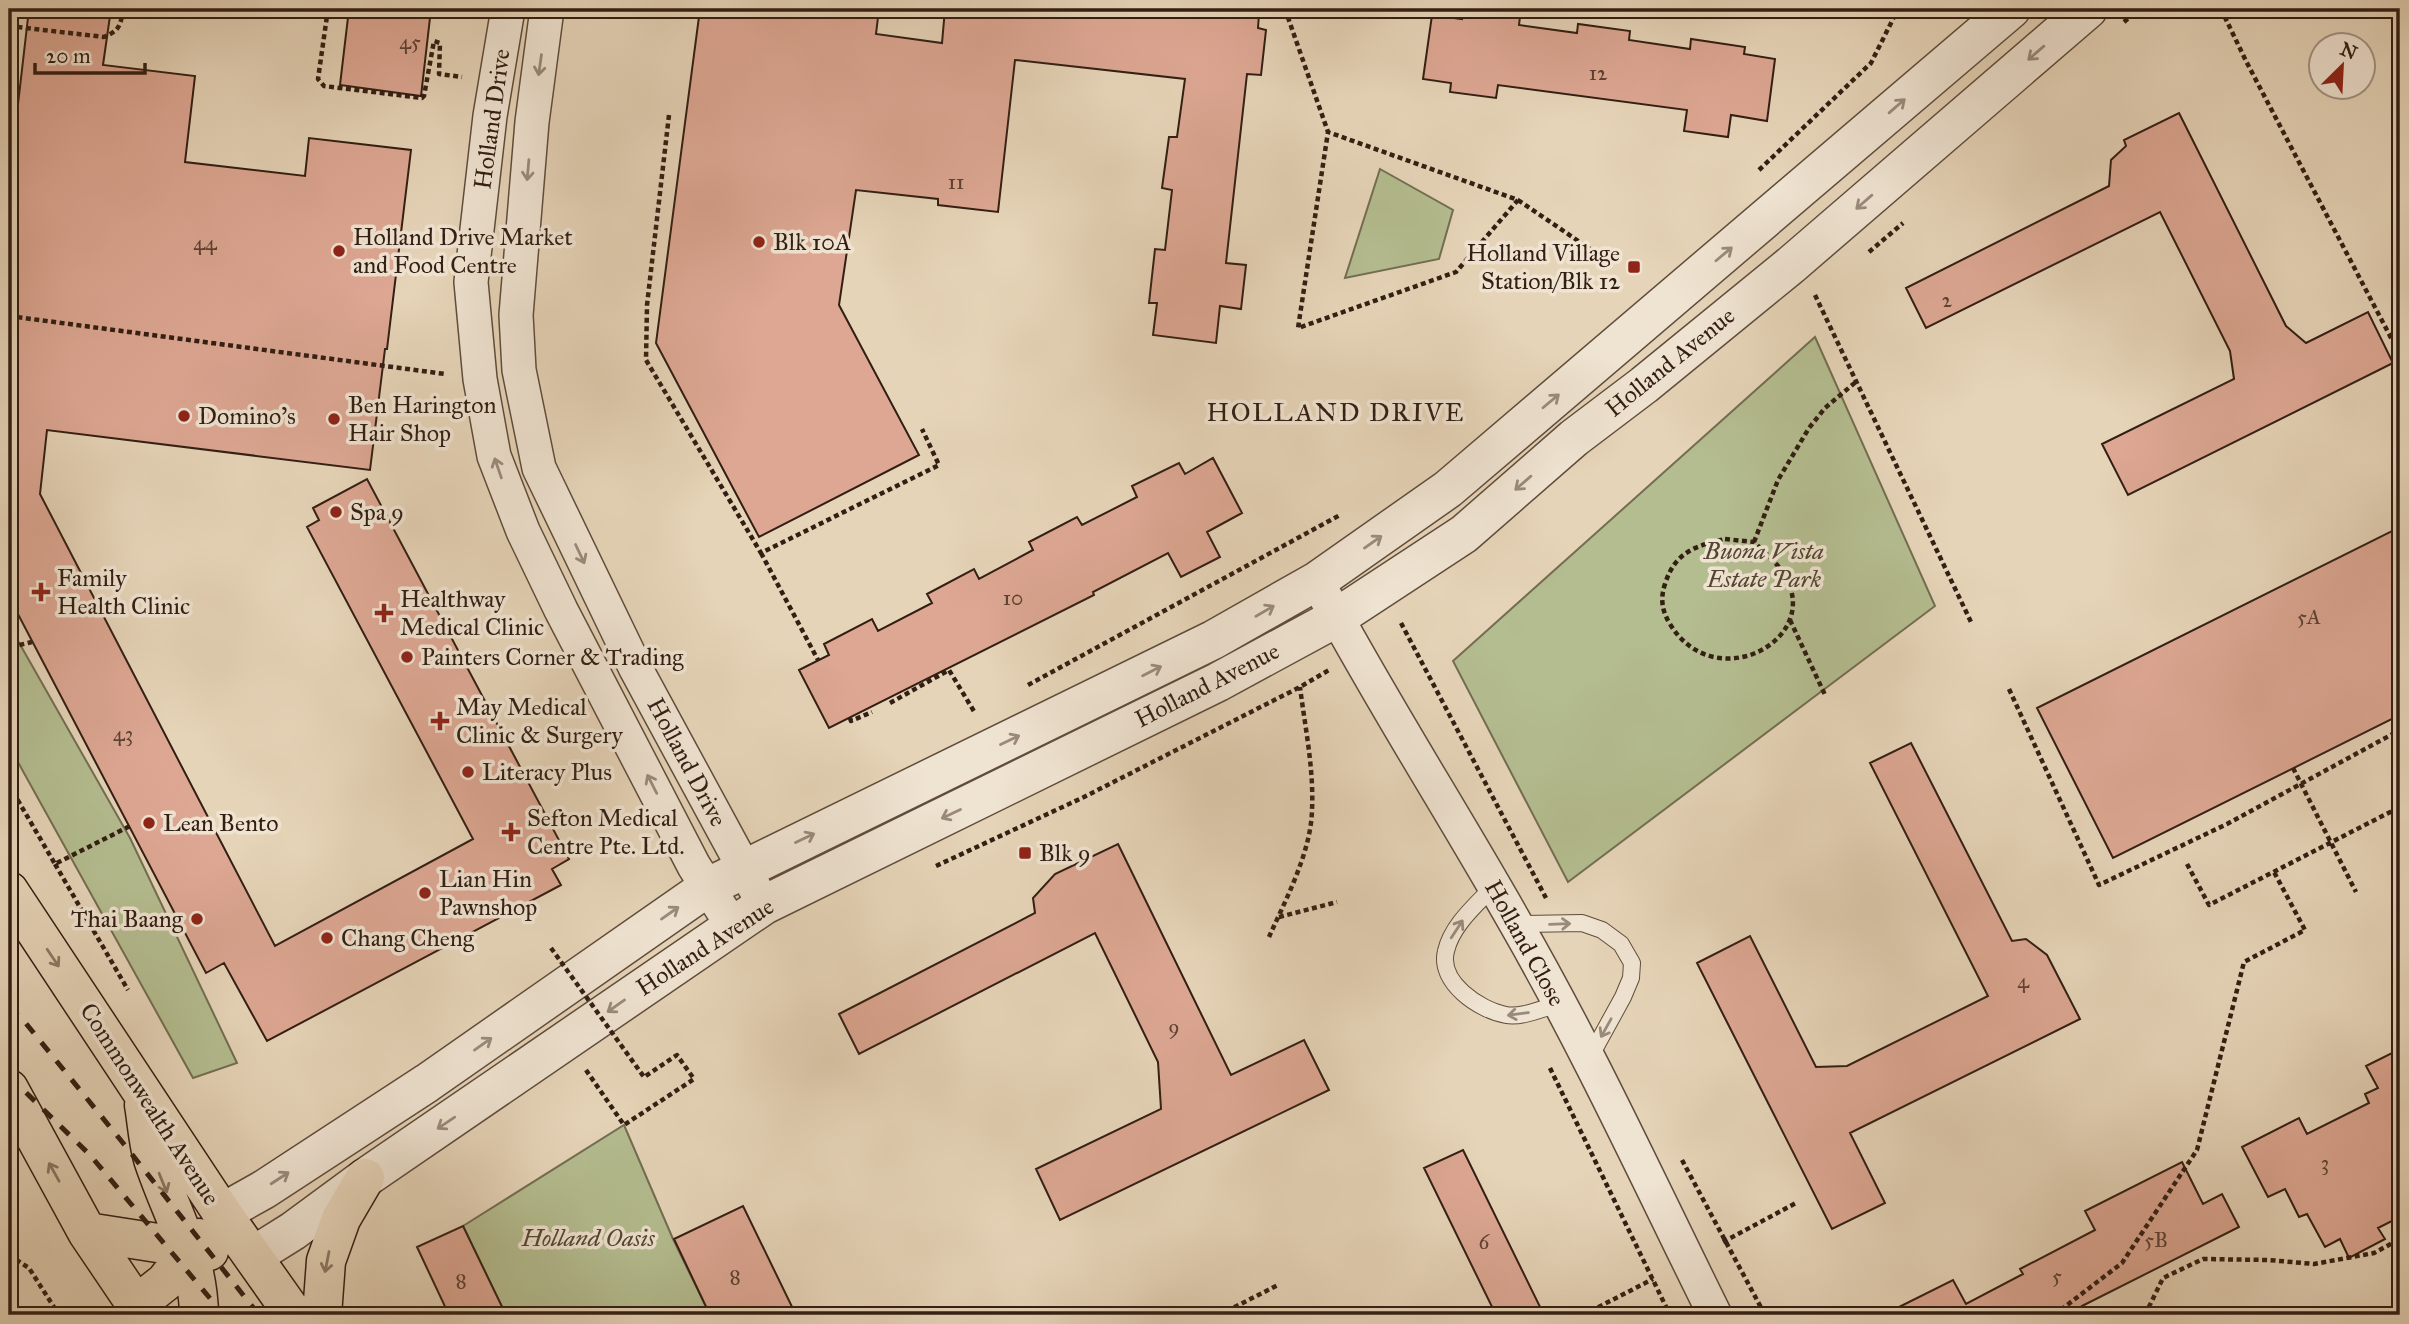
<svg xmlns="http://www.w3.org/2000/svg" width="2409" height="1324" viewBox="0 0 2409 1324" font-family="'IM FELL Great Primer',serif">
<rect width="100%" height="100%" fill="#e6d4b8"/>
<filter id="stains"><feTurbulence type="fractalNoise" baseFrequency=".00286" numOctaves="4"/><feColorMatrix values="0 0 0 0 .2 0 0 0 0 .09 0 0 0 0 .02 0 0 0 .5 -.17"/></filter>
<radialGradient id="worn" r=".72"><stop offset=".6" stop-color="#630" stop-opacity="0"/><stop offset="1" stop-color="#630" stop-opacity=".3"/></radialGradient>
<path fill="#b4bd90" stroke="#736e52" stroke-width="2" d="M1380 169 1453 210 1439 259 1345 278Z
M1815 337 1935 606 1568 882 1453 661Z
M9 625 130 838 237 1063 193 1078 9 746Z
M624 1125 673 1239 710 1315H506L463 1226Z"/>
<path fill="#dda793" stroke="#321e13" stroke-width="2" d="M29 9H111L103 65 195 76 185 162 305 176 309 138 411 150 387 349H385L370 470 47 430 40 494 275 946 473 839 307 527 319 520 313 508 367 479 569 859 552 869 561 885 267 1041 224 963 206 973 9 597V182Z
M349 9H431L421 96 340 85Z
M700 9H879L876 34 942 43 945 9H1217L1259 14 1258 28 1266 30 1261 75 1247 74 1226 263 1246 265 1241 309 1220 306 1216 343 1153 335 1157 303H1149L1155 249 1165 250 1172 190 1162 188 1169 137H1177L1185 79 1015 60 998 212 938 205V199L856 190 839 305 919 455 759 537 656 343Z
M1463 9H1521L1519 25 1577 33 1578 24 1630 31 1629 40 1690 49 1691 39 1745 47 1744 54 1775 59 1767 121 1731 115 1728 137 1684 131 1687 110 1498 85 1496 98 1450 92 1451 83 1423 79 1432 15 1462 19Z
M2179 113 2286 326 2306 343 2368 312 2393 363 2128 495 2102 444 2234 379 2230 351 2160 212 1926 328 1906 288 2109 186 2111 160 2126 146 2124 140Z
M1213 458 1242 513 1207 532 1220 557 1181 577 1168 553 1093 592 1094 595 829 728 799 670 829 655 824 644 872 619 878 631 932 603 927 594 974 569 979 579 1033 550 1029 542 1077 517 1082 525 1137 497 1132 486 1179 463 1185 474Z
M2400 527V715L2113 858 2037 708Z
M1911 743 2012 941 2026 939 2047 955 2080 1019 1850 1133 1885 1203 1832 1229 1697 963 1750 936 1816 1067 1847 1066 1988 996 1870 763Z
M1118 844 1231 1075 1304 1040 1329 1090 1060 1220 1036 1169 1161 1109 1158 1062 1095 933 859 1054 839 1014 1035 913 1033 898 1055 874Z
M2400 1049V1217L2378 1228 2385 1239 2349 1258 2340 1239 2325 1247 2307 1214 2299 1217 2285 1189 2268 1197 2242 1147 2299 1118 2307 1134 2369 1103 2365 1094 2378 1088 2366 1066Z
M1463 1150 1544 1315H1496L1424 1168Z
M2182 1162 2203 1204 2222 1194 2239 1227 2082 1306 2087 1315H1883L1953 1280 1966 1304 2023 1274 2020 1269 2095 1230 2085 1211Z
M743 1206 796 1315H710L674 1239Z
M463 1226 506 1315H449L417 1247Z"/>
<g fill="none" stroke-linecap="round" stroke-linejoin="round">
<g stroke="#5f4c3c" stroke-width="18">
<path id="service" d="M1494 886C1476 905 1452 925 1446 951 1438 982 1479 1010 1506 1015 1522 1018 1543 1008 1559 1004
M1517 924 1582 923 1602 930 1621 944 1632 963 1631 978 1623 997 1589 1059"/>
</g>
<g stroke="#5f4c3c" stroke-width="36">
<path id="minor" d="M508 9 490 116 471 282 480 379 494 456 523 531 561 610 694 866 732 925
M547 9 532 122 516 315 519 370 539 468 636 669 764 905
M1317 581C1379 698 1451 809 1516 924 1589 1051 1650 1184 1715 1315"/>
</g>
<g stroke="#5f4c3c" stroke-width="41">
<path id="tertiary" d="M222 1213 263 1190 427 1083 708 887 1213 640 1317 581 1448 489 2011 9
M253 1256 293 1231 365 1178 764 905 1218 682 1336 618 1464 534 1574 438 1644 385 1791 265 2088 9"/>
</g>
<g stroke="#321e13" stroke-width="41">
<path id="primary" d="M9 891 222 1213 294 1315
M9 1089 87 1232 143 1315
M144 1105C147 1123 148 1142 153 1159 171 1214 198 1254 199 1315
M87 1232 209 1251
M136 1305 165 1282 199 1238
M322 1315 326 1261 341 1219 365 1178"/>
</g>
<path stroke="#321e13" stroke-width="4.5" stroke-dasharray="5 3.5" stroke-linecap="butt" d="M328 9 318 79 324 86 422 98 424 96 434 41 440 43 439 74 462 77
M1285 9 1328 132 1298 328 1456 272 1518 200 1328 132
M2221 9 2246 61 2400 355
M2124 22 2139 9
M9 26 104 37C119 31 121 25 123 9
M669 115 647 305 646 360 761 553 939 465 922 429
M1759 170 1871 63 1898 9
M1518 200 1593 251
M1869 252 1903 223
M1815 295 1971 622
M9 316 445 374
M1725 539 1754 542C1765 553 1779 564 1786 578 1821 641 1714 697 1670 624 1662 611 1660 599 1665 584 1675 552 1695 546 1725 539Z
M1754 542 1778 480 1809 428 1825 408 1857 381
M761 553 818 660
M1790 620 1826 697
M1401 623 1546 898
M9 635 15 646 32 642
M1028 685 1340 515
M2009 689 2099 885 2227 824 2400 730
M890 703 949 670 975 713
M850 718 851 721 872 712
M2293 768 2356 892
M9 785 55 864 130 826
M55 864 128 990
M2187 864 2209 905 2400 807
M936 866 1084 797 1300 687 1329 670
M1279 917 1337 902
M1269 937C1286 899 1311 852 1312 810 1314 769 1305 727 1300 687
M1550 1068 1670 1315
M586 1070 624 1125 694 1079 677 1055 644 1077
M1682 1160 1765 1315
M1723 1242 1796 1203
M9 1255 29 1268 59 1315
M80 1315 94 1307
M1219 1315 1278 1285
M1583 1315 1653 1279
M2054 1315 2122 1263 2197 1150 2244 962 2305 930 2274 872
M2145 1315 2163 1278 2203 1259 2269 1260 2314 1264 2374 1253 2400 1239"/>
<use href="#service" stroke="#efe3d1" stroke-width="16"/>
<use href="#minor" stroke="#efe3d1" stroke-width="33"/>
<use href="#tertiary" stroke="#efe3d1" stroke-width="38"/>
<use href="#primary" stroke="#e6d4b8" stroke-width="38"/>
<path stroke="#321e13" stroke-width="5" stroke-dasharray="12 12" stroke-linecap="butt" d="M9 1007 24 1021 123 1143 259 1315
M9 1076 90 1155 224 1315"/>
<path stroke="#321e13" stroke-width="4.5" stroke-dasharray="5 3.5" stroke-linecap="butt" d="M551 948 644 1077"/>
</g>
<defs><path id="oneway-shaft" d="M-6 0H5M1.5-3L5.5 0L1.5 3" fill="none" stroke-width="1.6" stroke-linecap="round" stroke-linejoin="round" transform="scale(1.75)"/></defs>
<g stroke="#9a8a7c">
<use href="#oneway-shaft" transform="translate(2036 53) rotate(139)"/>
<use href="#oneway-shaft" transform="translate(540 65) rotate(98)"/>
<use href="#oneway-shaft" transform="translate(1897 106) rotate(-41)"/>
<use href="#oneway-shaft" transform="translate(528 170) rotate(95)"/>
<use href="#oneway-shaft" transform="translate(1864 202) rotate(139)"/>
<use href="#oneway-shaft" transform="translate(1724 254) rotate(-40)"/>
<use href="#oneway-shaft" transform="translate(1551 401) rotate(-40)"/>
<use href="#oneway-shaft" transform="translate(498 468) rotate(-109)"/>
<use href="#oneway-shaft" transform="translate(1523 483) rotate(139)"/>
<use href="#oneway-shaft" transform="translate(1373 542) rotate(-35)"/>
<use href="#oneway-shaft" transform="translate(580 554) rotate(65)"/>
<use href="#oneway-shaft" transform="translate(1265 611) rotate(-30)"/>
<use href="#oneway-shaft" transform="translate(1152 671) rotate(-27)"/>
<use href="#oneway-shaft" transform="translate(1010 740) rotate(-26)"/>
<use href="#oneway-shaft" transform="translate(652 784) rotate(-117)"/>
<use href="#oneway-shaft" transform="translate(951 814) rotate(155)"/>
<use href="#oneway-shaft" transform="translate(805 838) rotate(-26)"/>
<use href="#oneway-shaft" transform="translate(670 913) rotate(-35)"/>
<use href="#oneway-shaft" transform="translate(1560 924) rotate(-2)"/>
<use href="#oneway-shaft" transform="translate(1457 929) rotate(-57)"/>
<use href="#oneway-shaft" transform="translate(616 1006) rotate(145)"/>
<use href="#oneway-shaft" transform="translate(1518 1014) rotate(172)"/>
<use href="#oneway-shaft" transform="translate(1606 1028) rotate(119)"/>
<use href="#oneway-shaft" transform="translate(483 1044) rotate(-35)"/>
<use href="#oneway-shaft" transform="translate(446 1123) rotate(146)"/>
<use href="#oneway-shaft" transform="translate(280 1178) rotate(-33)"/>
</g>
<g stroke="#8c7966">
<use href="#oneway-shaft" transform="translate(53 958) rotate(56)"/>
<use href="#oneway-shaft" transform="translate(54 1172) rotate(-119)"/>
<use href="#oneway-shaft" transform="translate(163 1183) rotate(68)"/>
<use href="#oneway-shaft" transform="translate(327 1262) rotate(101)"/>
</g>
<g fill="#8f2418" stroke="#efe3d1" stroke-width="2.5">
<circle cx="759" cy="242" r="7"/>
<circle cx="339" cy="251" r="7"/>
<rect x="1627" y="260" width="14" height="14" rx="3.5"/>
<circle cx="184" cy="416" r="7"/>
<circle cx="334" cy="419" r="7"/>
<circle cx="336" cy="512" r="7"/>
<path d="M37.5 581.5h7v7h7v7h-7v7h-7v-7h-7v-7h7z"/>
<path d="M380.5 602.5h7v7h7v7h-7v7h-7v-7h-7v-7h7z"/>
<circle cx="407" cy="657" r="7"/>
<path d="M436.5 710.5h7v7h7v7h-7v7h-7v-7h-7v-7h7z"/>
<circle cx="468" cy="772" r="7"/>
<circle cx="149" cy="823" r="7"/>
<path d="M507.5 821.5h7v7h7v7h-7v7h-7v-7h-7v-7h7z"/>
<rect x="1018" y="846" width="14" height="14" rx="3.5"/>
<circle cx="425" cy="893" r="7"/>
<circle cx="197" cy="919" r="7"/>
<circle cx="327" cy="938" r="7"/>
</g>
<g text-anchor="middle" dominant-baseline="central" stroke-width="7" stroke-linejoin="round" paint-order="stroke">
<g font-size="21" fill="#5d4033">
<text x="410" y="42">45</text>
<text x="1598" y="73">12</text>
<text x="956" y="182">11</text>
<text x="205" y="243">44</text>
<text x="1947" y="300">2</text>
<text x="1013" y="598">10</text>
<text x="2309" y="617">5A</text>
<text x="123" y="734">43</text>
<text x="2023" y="981">4</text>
<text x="1174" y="1027">9</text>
<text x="2325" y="1163">3</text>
<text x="2156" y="1240">5B</text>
<text x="1484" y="1242">6</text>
<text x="2057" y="1276">5</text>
<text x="735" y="1277">8</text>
<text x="461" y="1281">8</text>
</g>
<g font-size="24" fill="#321e13" stroke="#efe3d1">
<text transform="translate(492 119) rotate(-82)">Holland Drive</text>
<text transform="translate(1670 362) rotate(-39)">Holland Avenue</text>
<text transform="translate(1207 685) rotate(-27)">Holland Avenue</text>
<text transform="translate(687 762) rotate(62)">Holland Drive</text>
<text transform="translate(1525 943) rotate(61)">Holland Close</text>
<text transform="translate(705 947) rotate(-33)">Holland Avenue</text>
<text transform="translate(150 1104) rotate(57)">Commonwealth Avenue</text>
</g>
<g font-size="24" fill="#321e13" stroke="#efe3d1" text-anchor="start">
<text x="353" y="237">Holland Drive Market<tspan x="353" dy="28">and Food Centre</tspan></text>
<text x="773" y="242">Blk 10A</text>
<text x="1620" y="253" text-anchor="end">Holland Village<tspan x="1620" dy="28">Station/Blk 12</tspan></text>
<text x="348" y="405">Ben Harington<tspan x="348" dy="28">Hair Shop</tspan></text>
<text x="198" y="416">Domino's</text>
<text x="350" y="512">Spa 9</text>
<text x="57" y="578">Family<tspan x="57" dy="28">Health Clinic</tspan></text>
<text x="400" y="599">Healthway<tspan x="400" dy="28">Medical Clinic</tspan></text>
<text x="421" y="657">Painters Corner &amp; Trading</text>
<text x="456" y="707">May Medical<tspan x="456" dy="28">Clinic &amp; Surgery</tspan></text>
<text x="482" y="772">Literacy Plus</text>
<text x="527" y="818">Sefton Medical<tspan x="527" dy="28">Centre Pte. Ltd.</tspan></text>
<text x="163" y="823">Lean Bento</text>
<text x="1039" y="853">Blk 9</text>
<text x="439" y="879">Lian Hin<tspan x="439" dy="28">Pawnshop</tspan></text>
<text x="183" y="919" text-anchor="end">Thai Baang</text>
<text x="341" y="938">Chang Cheng</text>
</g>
<g font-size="24" font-style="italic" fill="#524632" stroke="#efe3d1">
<text x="1764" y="551">Buona Vista<tspan x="1764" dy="28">Estate Park</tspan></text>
<text x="588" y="1238">Holland Oasis</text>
</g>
<g font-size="26" letter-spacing="2" fill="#321e13" stroke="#efe3d1">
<text x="1336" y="412">HOLLAND DRIVE</text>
</g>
</g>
<rect width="2409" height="1324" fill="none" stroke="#e6d4b8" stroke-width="35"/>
<rect x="10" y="10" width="2388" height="1303" fill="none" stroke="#321e13" stroke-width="3.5"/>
<rect x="18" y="18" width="2374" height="1289" fill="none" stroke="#321e13" stroke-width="2"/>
<g transform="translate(2342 66) rotate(24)"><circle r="33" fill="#efe3d1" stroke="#a39485" stroke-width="2"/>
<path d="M0-5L12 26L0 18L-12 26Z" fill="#8f2418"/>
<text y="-10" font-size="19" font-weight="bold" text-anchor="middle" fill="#321e13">N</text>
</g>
<path d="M35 63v10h110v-10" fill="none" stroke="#321e13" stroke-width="3.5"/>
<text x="46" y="63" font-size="21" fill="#321e13" stroke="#efe3d1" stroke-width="5" paint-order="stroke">20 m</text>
<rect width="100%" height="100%" filter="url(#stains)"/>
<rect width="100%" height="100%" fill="url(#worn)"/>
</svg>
